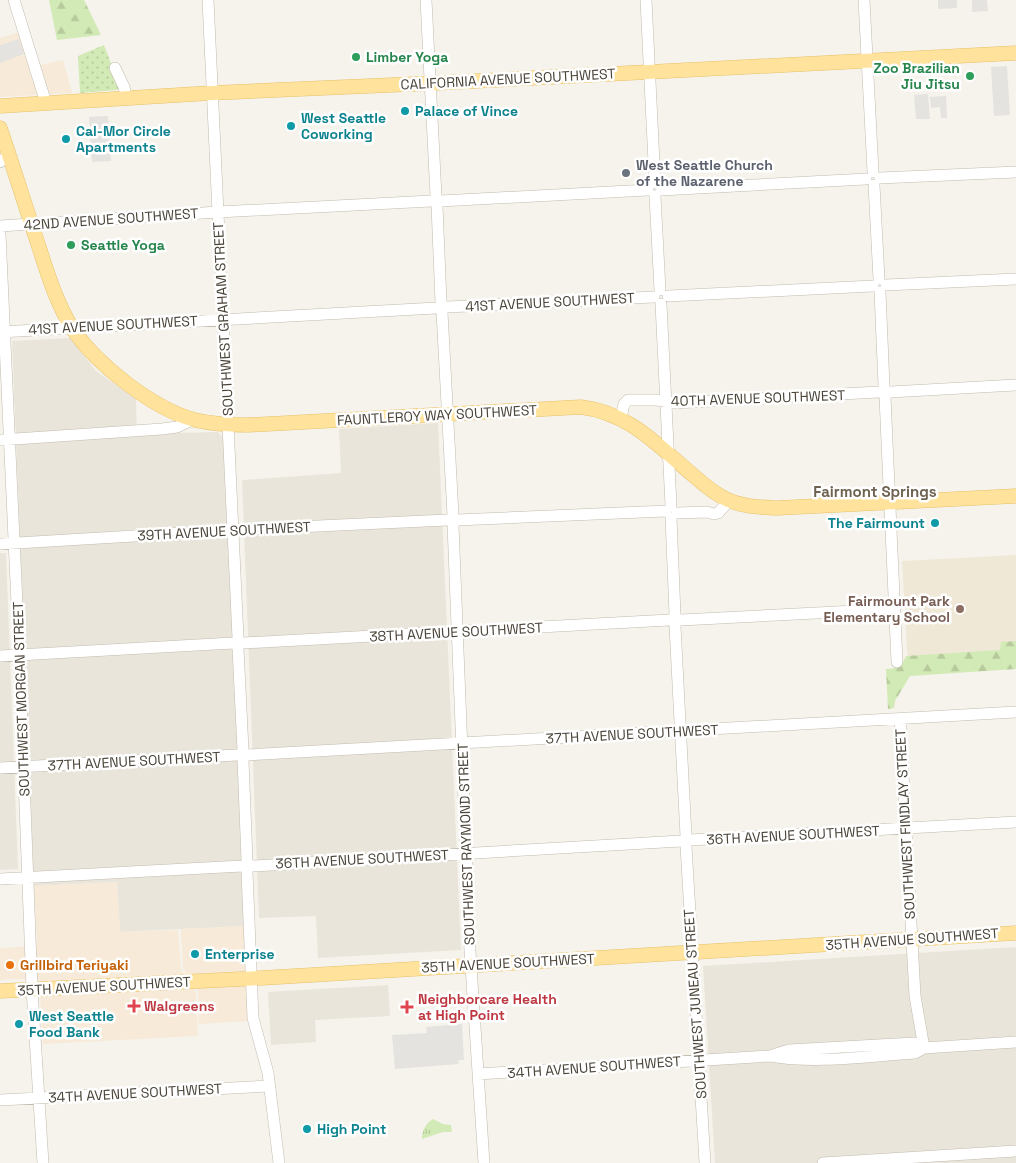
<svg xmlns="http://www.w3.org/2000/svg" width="1016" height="1163" viewBox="0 0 1016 1163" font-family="'Space Grotesk',sans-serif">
<defs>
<pattern id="grass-tufts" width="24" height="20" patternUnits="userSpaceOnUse" patternTransform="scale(1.25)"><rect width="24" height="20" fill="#d2eab5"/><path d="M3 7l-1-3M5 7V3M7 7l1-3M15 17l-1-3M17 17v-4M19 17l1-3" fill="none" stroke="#b6ca9c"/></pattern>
<pattern id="forest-firs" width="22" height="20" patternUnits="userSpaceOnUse" patternTransform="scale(1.25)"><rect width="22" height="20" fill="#d2eab5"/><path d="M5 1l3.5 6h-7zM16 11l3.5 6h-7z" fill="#b6ca9c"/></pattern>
<pattern id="park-dots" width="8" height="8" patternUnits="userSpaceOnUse" patternTransform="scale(1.25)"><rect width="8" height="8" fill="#d2eab5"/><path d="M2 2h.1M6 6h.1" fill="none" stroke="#b6ca9c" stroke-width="1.8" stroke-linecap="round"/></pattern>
</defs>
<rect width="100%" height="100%" fill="#f6f3ec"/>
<path fill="#eae5da" d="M70 338 96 371 136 399 137 434 218 432 224 439 245 926 120 932 117 882 34 886 12 341Z
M438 423 461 950 318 958 316 916 259 918 242 480 341 473 339 429Z
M0 553H6L18 869 0 870Z
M1016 947V1163H715L703 966Z
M388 985 390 1016 315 1020 316 1042 271 1045 268 992Z"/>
<path fill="#f7ead8" d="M20 32 31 67 63 60 72 93 0 97V38Z
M117 882 120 932 178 930 181 970 196 992 198 1036 43 1044 39 978 0 980V948L37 946 34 886Z
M245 926 249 1021 199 1024 198 991 183 969 181 929Z"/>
<path fill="#efe8d6" d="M1016 555V657L908 663 902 561Z"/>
<path fill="url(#grass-tufts)" d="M433 1119 443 1124 451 1125 452 1132H443L422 1139C422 1130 426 1123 433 1119Z"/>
<path fill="url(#forest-firs)" d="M49 0H84L101 35 57 40Z
M1016 641V669L910 676 895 701 894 708 888 709 886 669C896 669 902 666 906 656L1000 650 1001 642Z"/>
<path fill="url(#park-dots)" d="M104 45 119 84 118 89 116 90 80 93 78 56Z"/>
<path fill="#e5e3e0" d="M938 0H957V8L938 9Z
M972 0H987L988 11 972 12Z
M19 39 24 54 0 63V45Z
M1007 66 1010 115 994 116 991 67Z
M928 94 930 119H916L914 95Z
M946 96 947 118H941L940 107 931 108 930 97Z
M108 116 111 161 92 162 89 117Z
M462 1024 464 1060H458L459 1064 395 1069 392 1035 427 1033 426 1027Z"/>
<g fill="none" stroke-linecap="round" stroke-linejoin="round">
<g stroke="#c2bbae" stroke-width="12">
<path id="minor" d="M14 0 46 103
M208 0 238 638
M426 0 436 196
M646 0 655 183
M864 0 873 172
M115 68 124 87 127 99
M0 162 9 155
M880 178 1016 172
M874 185 879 279
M661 190 866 179
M655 196 660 290
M441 201 648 190
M437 206 441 302
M0 226 218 212 431 201
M0 234 19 648 32 989 43 1163
M886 285 1016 279
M880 292 884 386
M668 296 873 286
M661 304 671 506
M447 307 654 297
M442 312 453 515
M0 332 436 308
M890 392 1016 385
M885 397 897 662
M621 418 624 404 628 400H657L675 403 879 392
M0 440 162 429 177 427 194 419
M677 513 707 512 714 514 718 513 729 501
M671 518 675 615
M457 520 666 511
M453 525 470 951 484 1163
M0 544 234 530 447 520
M681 620 895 609
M675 626 686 836
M243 643 669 620
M238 648 243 750
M0 656 233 643
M900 719 915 996 924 1048
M247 755 1016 712
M243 760 247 860
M0 768 237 755
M690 840 1016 822
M686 846 705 1163
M253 866 681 841
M247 872 253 1018 268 1073 279 1163
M0 879 242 866
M770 1056 789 1050 914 1043 924 1048
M478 1074 770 1056C817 1064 867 1056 915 1053L924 1048 1016 1042
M0 1100 269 1086
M823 1163 1016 1151"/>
</g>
<g stroke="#e6c16a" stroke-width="15">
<path id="major" d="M0 106 211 93 437 83 1016 53
M0 128C13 166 25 205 38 244 47 272 56 302 72 328 96 364 153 409 195 420 212 424 230 425 248 425L581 407C630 413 658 446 694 476 704 485 715 494 728 500 744 507 760 507 777 508L1016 496
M0 991 261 978 1016 933"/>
</g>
<use href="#minor" stroke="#fff" stroke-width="11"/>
<use href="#major" stroke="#ffe39c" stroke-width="14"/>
</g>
<g fill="#2e9e5b" stroke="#fff" stroke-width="2">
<circle cx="356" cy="57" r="5"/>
<circle cx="970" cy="76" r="5"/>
<circle cx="71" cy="245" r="5"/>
</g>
<g fill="#0f9aa8" stroke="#fff" stroke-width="2">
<circle cx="405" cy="111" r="5"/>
<circle cx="291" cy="126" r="5"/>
<circle cx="66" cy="139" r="5"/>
<circle cx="935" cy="523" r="5"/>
<circle cx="195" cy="954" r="5"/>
<circle cx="19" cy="1024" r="5"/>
<circle cx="307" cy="1129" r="5"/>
</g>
<circle fill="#6b7280" stroke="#fff" stroke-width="2" cx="626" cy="173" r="5"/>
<circle fill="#8d6e63" stroke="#fff" stroke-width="2" cx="960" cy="609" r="5"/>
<circle fill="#e8710a" stroke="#fff" stroke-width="2" cx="10" cy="965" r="5"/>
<g fill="#e0444e" stroke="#fff" stroke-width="2">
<path d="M131.5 998.5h5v5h5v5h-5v5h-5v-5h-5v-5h5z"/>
<path d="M404.5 999.5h5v5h5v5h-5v5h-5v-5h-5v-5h5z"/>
</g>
<g text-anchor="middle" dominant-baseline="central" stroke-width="5" stroke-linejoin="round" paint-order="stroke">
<g font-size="14" font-weight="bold" fill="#27864d" stroke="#fff" text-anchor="start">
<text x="366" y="57">Limber Yoga</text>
<text x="960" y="68" text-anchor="end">Zoo Brazilian<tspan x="960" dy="16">Jiu Jitsu</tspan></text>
<text x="81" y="245">Seattle Yoga</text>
</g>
<g font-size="14" fill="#4b4439" stroke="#fff">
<text transform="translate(508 79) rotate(-3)">CALIFORNIA AVENUE SOUTHWEST</text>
<text transform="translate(111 219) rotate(-4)">42ND AVENUE SOUTHWEST</text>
<text transform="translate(550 302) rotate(-3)">41ST AVENUE SOUTHWEST</text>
<text transform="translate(223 319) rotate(-93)">SOUTHWEST GRAHAM STREET</text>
<text transform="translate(113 325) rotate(-3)">41ST AVENUE SOUTHWEST</text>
<text transform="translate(758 398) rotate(-2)">40TH AVENUE SOUTHWEST</text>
<text transform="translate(437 415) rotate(-3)">FAUNTLEROY WAY SOUTHWEST</text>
<text transform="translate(224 531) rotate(-3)">39TH AVENUE SOUTHWEST</text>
<text transform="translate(456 632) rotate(-3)">38TH AVENUE SOUTHWEST</text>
<text transform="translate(21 699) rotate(-92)">SOUTHWEST MORGAN STREET</text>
<text transform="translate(632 734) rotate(-3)">37TH AVENUE SOUTHWEST</text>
<text transform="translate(134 761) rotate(-3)">37TH AVENUE SOUTHWEST</text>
<text transform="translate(905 824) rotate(-93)">SOUTHWEST FINDLAY STREET</text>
<text transform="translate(793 835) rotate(-3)">36TH AVENUE SOUTHWEST</text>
<text transform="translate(466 844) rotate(-92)">SOUTHWEST RAYMOND STREET</text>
<text transform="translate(362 859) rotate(-3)">36TH AVENUE SOUTHWEST</text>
<text transform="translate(912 939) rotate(-4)">35TH AVENUE SOUTHWEST</text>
<text transform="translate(508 963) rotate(-3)">35TH AVENUE SOUTHWEST</text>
<text transform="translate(104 986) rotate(-3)">35TH AVENUE SOUTHWEST</text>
<text transform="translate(695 1004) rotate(-94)">SOUTHWEST JUNEAU STREET</text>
<text transform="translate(594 1067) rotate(-4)">34TH AVENUE SOUTHWEST</text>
<text transform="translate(135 1093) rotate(-3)">34TH AVENUE SOUTHWEST</text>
</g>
<g font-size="14" font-weight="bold" fill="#0d838f" stroke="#fff" text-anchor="start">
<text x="415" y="111">Palace of Vince</text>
<text x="301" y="118">West Seattle<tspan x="301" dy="16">Coworking</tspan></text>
<text x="76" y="131">Cal-Mor Circle<tspan x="76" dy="16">Apartments</tspan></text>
<text x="925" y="523" text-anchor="end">The Fairmount</text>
<text x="205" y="954">Enterprise</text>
<text x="29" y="1016">West Seattle<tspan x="29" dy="16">Food Bank</tspan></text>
<text x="317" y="1129">High Point</text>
</g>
<g font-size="14" font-weight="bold" fill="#5b616d" stroke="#fff" text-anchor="start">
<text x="636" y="165">West Seattle Church<tspan x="636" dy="16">of the Nazarene</tspan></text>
</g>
<g font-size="14" font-weight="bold" fill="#785e54" stroke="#fff" text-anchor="end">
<text x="950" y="601">Fairmount Park<tspan x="950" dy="16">Elementary School</tspan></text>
</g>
<g font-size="14" font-weight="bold" fill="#c56008" stroke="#fff" text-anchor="start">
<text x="20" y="965">Grillbird Teriyaki</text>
</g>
<g font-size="14" font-weight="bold" fill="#be3a42" stroke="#fff" text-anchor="start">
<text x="418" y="999">Neighborcare Health<tspan x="418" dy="16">at High Point</tspan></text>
<text x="144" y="1006">Walgreens</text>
</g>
<g font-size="15" font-weight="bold" fill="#6e6250" stroke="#fff">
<text x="875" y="491">Fairmont Springs</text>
</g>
</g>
</svg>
